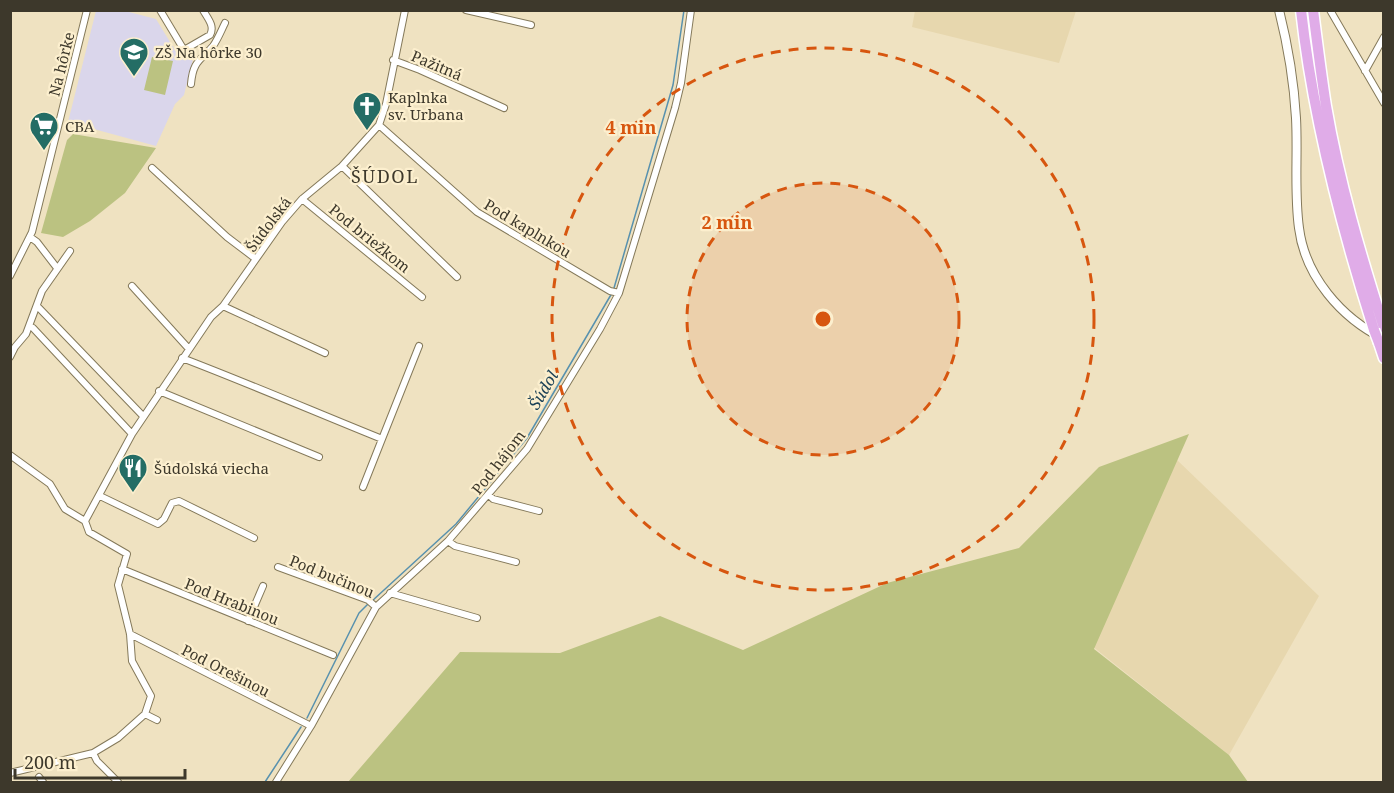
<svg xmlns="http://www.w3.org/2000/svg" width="1394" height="793" viewBox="0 0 1394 793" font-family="'Noto Serif',serif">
<rect width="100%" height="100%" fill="#efe2c1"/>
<path fill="#e7d7ae" d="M915 11V10L1076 11 1059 63 912 27Z
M1177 460 1319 596 1229 755 1092 646Z"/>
<path fill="#dad6eb" d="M96 11H125L156 19 178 55 193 59 184 95 175 104 156 146 68 122Z"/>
<path fill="#bbc281" d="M152 57 173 61 165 95 144 90Z
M73 134 156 148 125 193 90 221 63 237 41 233 67 140Z
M1189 434 1094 649 1229 755 1248 782H348L460 652 560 653 660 616 743 650 887 583 1019 548 1099 467Z"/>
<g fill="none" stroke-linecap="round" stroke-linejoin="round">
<path stroke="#5891ae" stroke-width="1.5" d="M614 288 673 85 684 10
M372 601 456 524 527 438 612 293
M307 718 359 613 368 604
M265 782 301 727"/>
<g stroke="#84795a" stroke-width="8">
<path id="minor" d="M160 10 184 50 210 35C215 26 208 19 203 10
M466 10 531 25
M1330 10 1384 103
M393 60 420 70 504 108
M1365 71 1384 37
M191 84C193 61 200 61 213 46 218 39 221 31 225 23
M379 125 477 212 610 291 619 293
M342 166 457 277
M152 168 227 237 256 259
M302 199 422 297
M30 237 37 242 57 268
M10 276 32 232 87 10
M132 286 189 349
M223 306 325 353
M39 308 143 416
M33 328 132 434
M10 357 15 347 26 334 42 291 70 251
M182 358C250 384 315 412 382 439L419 346
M159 391 319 457
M10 455 50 484 65 509 85 521
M363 487 382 439
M489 495 493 499 539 511
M100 496 158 524 164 519 172 503 179 501 254 538
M85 521 132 434 211 317 223 306 282 222 302 199 342 166 379 125 386 104 405 10
M448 541 455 546 516 562
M278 567 368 600 376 607
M122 569 333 655
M390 593 477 618
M248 621 263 586
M130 634 311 726
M145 714 157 720
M93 753 97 761 118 782
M10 773 93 753 118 738 145 714 151 696 132 661 130 634 118 585 127 554 89 532 85 521
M39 777 43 782
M276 782 311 726 376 607 448 541 527 449 600 329 619 293 675 108 681 83 691 10"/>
</g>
<g stroke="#84795a" stroke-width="10">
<path id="tertiary" d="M1279 10C1288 46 1294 82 1296 118 1298 155 1294 192 1299 228 1305 276 1341 318 1384 339"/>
</g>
<g stroke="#fff" stroke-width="13">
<path id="motorway" d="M1301 10C1313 119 1341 226 1374 330
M1313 10C1317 42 1321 74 1326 106 1339 182 1361 256 1384 328
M1379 343 1384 358"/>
</g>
<use href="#minor" stroke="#fff" stroke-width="6"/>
<use href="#tertiary" stroke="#fff" stroke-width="8"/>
<use href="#motorway" stroke="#e0ace8" stroke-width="10"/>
<g stroke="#fff" stroke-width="13" stroke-linecap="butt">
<path id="motorway-bridge" d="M1374 330 1379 343"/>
</g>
<use href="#motorway-bridge" stroke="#e0ace8" stroke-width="10"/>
</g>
<circle cx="823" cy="319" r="136" fill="#d7560f" fill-opacity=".12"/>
<g fill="none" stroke="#d7560f" stroke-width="3" stroke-dasharray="10 8">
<circle cx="823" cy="319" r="136"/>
<circle cx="823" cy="319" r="271"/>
</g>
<defs>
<g id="school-pin" transform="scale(1.5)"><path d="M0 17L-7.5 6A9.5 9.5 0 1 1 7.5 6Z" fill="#246d65" stroke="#fcefce"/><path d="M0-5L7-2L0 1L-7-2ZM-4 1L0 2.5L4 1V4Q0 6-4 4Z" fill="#fff"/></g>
<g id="church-pin" transform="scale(1.5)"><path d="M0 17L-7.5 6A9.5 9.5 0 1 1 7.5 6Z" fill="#246d65" stroke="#fcefce"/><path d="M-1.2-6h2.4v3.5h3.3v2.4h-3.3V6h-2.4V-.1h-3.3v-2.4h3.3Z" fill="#fff"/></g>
<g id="supermarket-pin" transform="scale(1.5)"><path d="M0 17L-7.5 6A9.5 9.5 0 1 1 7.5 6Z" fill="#246d65" stroke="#fcefce"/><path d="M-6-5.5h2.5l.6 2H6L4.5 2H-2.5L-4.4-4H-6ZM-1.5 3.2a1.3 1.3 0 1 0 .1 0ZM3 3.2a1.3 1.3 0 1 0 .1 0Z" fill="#fff"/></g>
<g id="restaurant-pin" transform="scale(1.5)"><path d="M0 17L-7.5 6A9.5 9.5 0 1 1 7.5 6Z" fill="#246d65" stroke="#fcefce"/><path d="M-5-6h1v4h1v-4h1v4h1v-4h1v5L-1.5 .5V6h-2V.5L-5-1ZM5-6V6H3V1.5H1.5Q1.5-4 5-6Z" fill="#fff"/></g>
</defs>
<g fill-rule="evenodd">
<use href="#school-pin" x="134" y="52"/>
<use href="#church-pin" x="367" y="106"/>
<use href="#supermarket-pin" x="44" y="126"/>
<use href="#restaurant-pin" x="133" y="468"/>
</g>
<g text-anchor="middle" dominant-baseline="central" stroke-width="4.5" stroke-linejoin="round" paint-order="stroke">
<g font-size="15" fill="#3d382b" stroke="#fcefce" text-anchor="start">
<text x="155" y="52">ZŠ Na hôrke 30</text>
<text x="388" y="97">Kaplnka<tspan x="388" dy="17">sv. Urbana</tspan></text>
<text x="65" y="126">CBA</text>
<text x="154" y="468">Šúdolská viecha</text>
</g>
<g font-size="15" fill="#3d382b" stroke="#fcefce">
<text transform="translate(61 64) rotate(-76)">Na hôrke</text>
<text transform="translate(437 65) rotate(23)">Pažitná</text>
<text transform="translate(268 224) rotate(-53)">Šúdolská</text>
<text transform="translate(528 228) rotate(31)">Pod kaplnkou</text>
<text transform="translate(370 238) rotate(39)">Pod briežkom</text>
<text transform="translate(498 462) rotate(-52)">Pod hájom</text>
<text transform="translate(332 576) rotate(22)">Pod bučinou</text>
<text transform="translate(232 601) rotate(22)">Pod Hrabinou</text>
<text transform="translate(226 670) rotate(27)">Pod Orešinou</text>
</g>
<g font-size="16" font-style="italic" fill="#1e4357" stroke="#fcefce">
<text transform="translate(543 390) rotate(-59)">Šúdol</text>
</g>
<g font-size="18" letter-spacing="1.5" fill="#3d382b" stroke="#fcefce">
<text x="385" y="176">ŠÚDOL</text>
</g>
</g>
<circle cx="823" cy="319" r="9" fill="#d7560f" stroke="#fcefce" stroke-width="3"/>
<g font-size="18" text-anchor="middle" font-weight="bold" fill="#d7560f" stroke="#fcefce" stroke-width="4.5" stroke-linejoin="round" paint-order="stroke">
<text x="631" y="134">4 min</text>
<text x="727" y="229">2 min</text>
</g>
<rect width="1394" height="793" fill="none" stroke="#3d382b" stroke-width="24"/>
<path d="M15 769v9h170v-9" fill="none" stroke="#3d382b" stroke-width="3"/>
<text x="24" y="769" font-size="18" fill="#3d382b" stroke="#fcefce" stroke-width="4.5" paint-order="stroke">200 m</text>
</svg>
